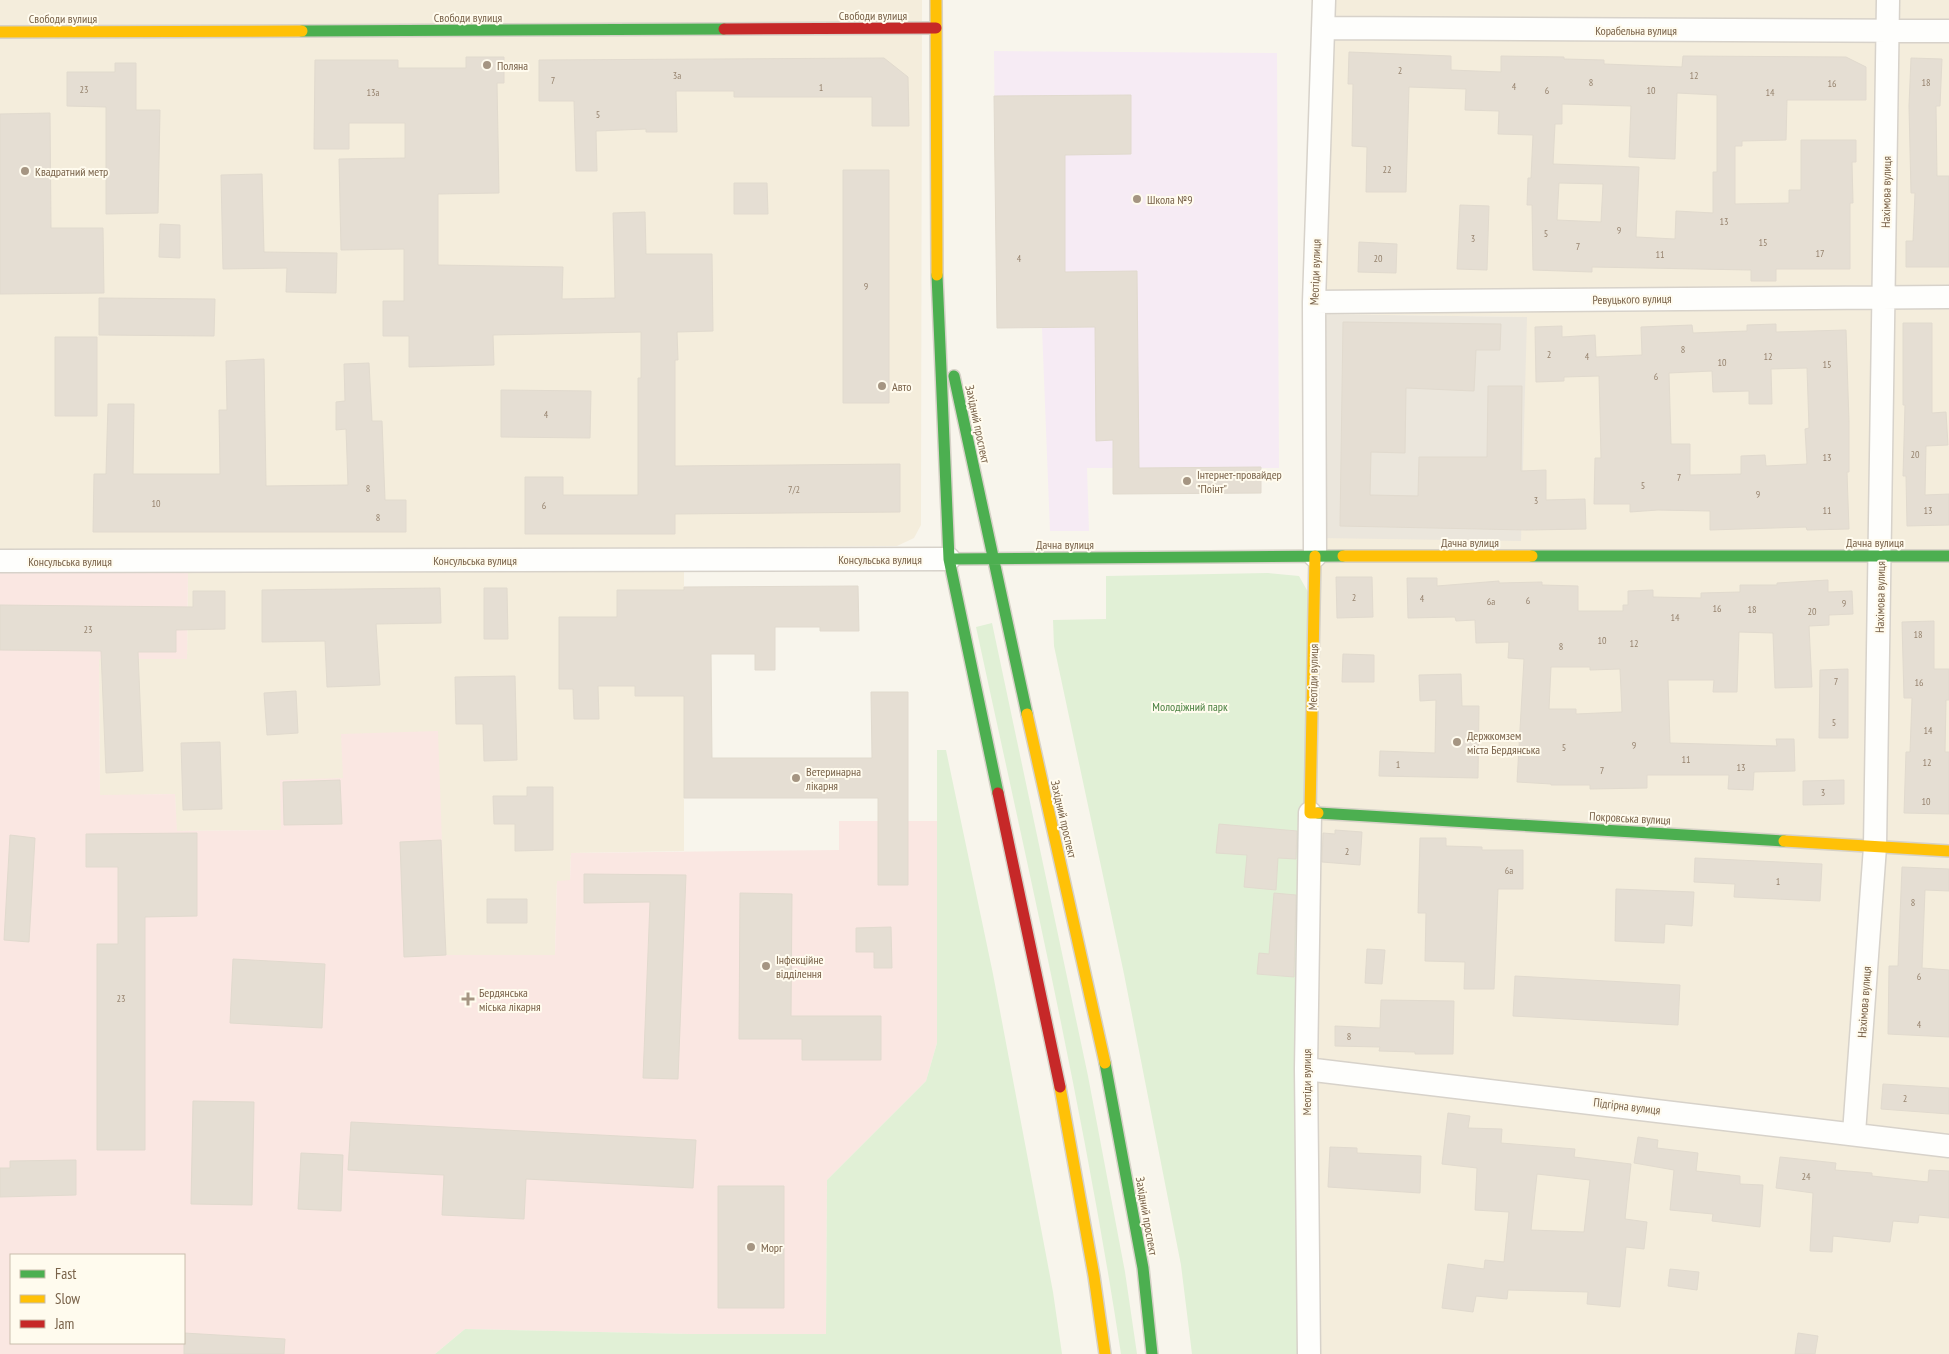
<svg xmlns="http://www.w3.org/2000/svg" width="1949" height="1354" viewBox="0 0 1949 1354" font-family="'PT Sans Narrow',sans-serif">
<rect width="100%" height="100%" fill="#f8f5ec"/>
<path fill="#f4eddc" d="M0 0H922L921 525 914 538 897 546 0 552Z
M1326 0H1949V1354H1309L1317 538 1527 317 1317 314Z
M684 571V851L571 853 570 881H557L555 955H446L437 731 343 778 281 830 176 831 175 794 100 796 99 658 187 659 188 573Z"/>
<path fill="#ebe6dc" d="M1317 314 1527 317 1521 541 1317 538Z"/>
<path fill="#f6ebf4" d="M994 51 1277 53 1279 468H1087L1089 531H1050L1042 328H997Z"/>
<path fill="#fae7e2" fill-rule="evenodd" d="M0 573H188L187 659H99L100 795 175 794 177 831 281 830 280 780 343 778 341 734 438 731 446 955H555L557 881 570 880 571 853 839 850V821H937V1043L926 1081 827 1180 826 1334H690L465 1329 435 1354H0ZM11 1255H184V1343H11Z"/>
<path fill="#e1f0d6" d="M1268 573 1299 576 1312 599 1309 1354H1192L1181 1265 1124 974 1054 646 1053 620 1106 619V576Z
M992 623 1088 1076 1125 1272 1137 1354H1121C1084 1110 1028 868 976 627Z
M937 750H946L993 974 1053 1292 1062 1354H435L465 1329 690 1334H826L827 1180 926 1081 937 1043Z"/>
<path fill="#e5ded3" stroke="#e1dace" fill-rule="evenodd" d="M1349 52 1451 56V70L1501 72V56L1564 57V59L1604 60V64L1682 67 1683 56 1846 57 1866 67V100H1787L1786 140 1742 141V146H1735V204L1789 203V190H1801V140H1856V162H1852L1853 203H1850V269H1776V281H1751V270L1592 267V272L1533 270 1532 205H1527L1528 178H1531L1533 135 1498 134 1499 111 1465 110 1466 89 1409 87 1406 192H1366L1367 147 1352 146 1353 84H1348ZM1677 93 1717 95V172H1713V213L1676 211 1675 239 1636 237 1639 167 1553 164 1555 124H1562V104L1631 106 1629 157 1675 159ZM1559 183 1603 184 1601 222 1557 220Z
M466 57H504V83H497L499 193 438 194V265L563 267 562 299 615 298 613 213 645 212 646 254H712L713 331 677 332 678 360H675V466L900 464V512L675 514V534H525V477H563V495H638V378H641V332L493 335 494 365 409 367V336H383V301H404V249L341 250 339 159 405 158V123H349V149H314L315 60H398V68H466Z
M884 58 908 77 909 126H872V97H734V91H676L677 132H646V129L596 131 597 171H576L574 101H539V60Z
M1911 58 1942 59 1940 106H1936L1937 176H1949V267H1906V241H1913L1915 193H1911L1909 106Z
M115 63H136V110H160L158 213 106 214V107L67 106V72H115Z
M1131 95V154L1065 155V272L1137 271 1139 468 1261 467V493L1113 494V440L1096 441 1095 327 997 328 994 96Z
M50 113 51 228H103L104 293 0 294V114Z
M843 170H889V403H843Z
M262 174 264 252 337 253 336 293 286 292 287 268 223 269 221 175Z
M734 183H767L768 214H734Z
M1460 205 1489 206 1487 270 1457 269Z
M160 224 180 225V258L159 257Z
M1359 242 1397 244 1396 273 1358 272Z
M99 298 215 299 214 336 99 335Z
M1343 322 1501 324 1500 350H1476L1474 391 1406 388 1405 453 1371 452 1370 495 1418 496 1419 457H1487L1488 386H1522L1521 471 1546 470V500L1585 499 1586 529 1526 530 1340 526Z
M1903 323H1932V413L1946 412 1948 445 1926 446 1925 495 1949 494V525L1907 526 1906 476H1903L1905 405H1903Z
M1776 324V332L1846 330 1849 422V472H1847L1849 529 1807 530 1806 527 1710 530V511L1658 510 1630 512V504H1594L1595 458H1601L1599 376 1564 377V381L1536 382 1535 327 1562 326V337L1595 335 1596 357 1642 355 1641 327 1692 325 1693 333 1747 331V325ZM1807 368 1809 428 1805 429 1807 464 1766 466 1765 455 1741 456V474L1690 475V444H1671L1669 373 1712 371 1713 392 1749 391V404H1772L1771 369Z
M55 337H97V416H55Z
M264 359 266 486 348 485 346 429 336 430V402L345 401 344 364 369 363 372 421H382L385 500H406V532H93L94 474H106L108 404H134L133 474H220L219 410H227L226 361Z
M501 390 591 391 590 438 501 437Z
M1336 577H1372L1373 617 1337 618Z
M1407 578H1437V586L1499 581V583L1542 582V585L1578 586V611H1623V605H1628V591L1653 590V597L1701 598V593L1740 592V585H1777V583L1828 580V592L1852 591 1853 614 1829 615V625L1809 626 1812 687 1775 688 1773 633 1739 632 1737 692H1713L1714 680H1668L1670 743 1777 746 1776 739H1794L1795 771 1754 772 1753 790 1728 789 1729 775H1647V788L1590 789V785H1551V784L1517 782 1524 659 1508 658 1509 642 1476 643 1475 620 1456 621 1455 617 1408 618ZM1551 667H1590V670L1620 669 1622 712 1576 714V709H1549Z
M858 586 859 631H820V627H775V670H755V654H711L712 758H872L871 692H908V885H878V798H684V696H635V686H598L599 719H574L573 689H559V617H617V590H684V587Z
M440 588 441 623 376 624 380 685 327 687 325 641 262 642V590Z
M484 588H507L508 639H484Z
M193 591H225V629L176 630V652H138L143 771 106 773 101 651 0 650V605L193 607Z
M1934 621V669H1949V700H1946L1945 752H1949V814L1904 813 1906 752H1910L1912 698H1904L1902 622Z
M1343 654 1374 655V682H1342Z
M1848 669V738H1819L1820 670Z
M1461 674 1462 706H1479L1478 778 1379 776 1380 751 1435 753 1436 700 1420 701 1419 675Z
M515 676 517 760 484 761 483 724H456L455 677Z
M296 691 298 733 267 735 264 693Z
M220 742 222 809 183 810 181 743Z
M340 780 342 824 284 825 283 782Z
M1844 780V804L1803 805V781Z
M527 787H553V850L515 851V824H494L493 796H527Z
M1219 824 1297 831 1296 859 1278 858 1276 890 1244 887 1247 855 1216 853Z
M1335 830 1362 832 1360 865 1322 862 1323 833 1335 834Z
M197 833V916L145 917V1150H97V944H118V867H86V834Z
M10 835 35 838 29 942 4 940Z
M1420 838H1446V846L1482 847V850H1523V889H1498L1494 989H1464L1465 962 1425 961 1426 913H1418Z
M441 840 446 955 404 957 400 842Z
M1695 858 1822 864 1820 901 1734 897 1735 884 1694 882Z
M1902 867 1949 869V891L1925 890 1922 968 1949 970V1037L1888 1034 1889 966H1898Z
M584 874 686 875 678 1079 643 1078 650 902 584 903Z
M1616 889 1694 892 1692 926 1665 924 1664 943 1615 941Z
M740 893 792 894 791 1016H881V1060H802V1039H739Z
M1274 893 1296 895 1294 977 1257 974 1259 953 1269 954Z
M487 899H527V923H487Z
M891 927 892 968H874V952H856V928Z
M1367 949 1385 950 1382 984 1365 983Z
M233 959 325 964 322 1028 230 1023Z
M1515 976 1680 985 1678 1025 1513 1016Z
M1381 1000 1454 1001 1453 1054H1415V1052L1379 1051 1380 1047 1335 1046V1026L1380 1028Z
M1883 1084 1949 1088V1114L1881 1109Z
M193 1101 254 1102 252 1205 191 1204Z
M1448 1113 1470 1116 1468 1128 1502 1129 1501 1143 1575 1149 1574 1157 1631 1164 1625 1219 1647 1222 1644 1249 1626 1247 1620 1307 1587 1304 1588 1292 1508 1290 1507 1299 1476 1296 1473 1312 1442 1308 1448 1264 1484 1269 1485 1260 1504 1262 1509 1212 1475 1210 1477 1168 1442 1164ZM1537 1174 1590 1180 1584 1232 1531 1230Z
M351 1122 696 1140 693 1188 526 1179 524 1219 442 1215 444 1175 348 1170Z
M1638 1137 1658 1140 1657 1148 1698 1153 1696 1171 1740 1176V1184L1763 1185 1760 1227 1712 1221 1713 1214 1670 1210 1674 1170 1634 1163Z
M1330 1147 1357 1148V1153L1421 1156 1420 1193 1328 1187Z
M301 1153 343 1155 341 1211 298 1209Z
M1780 1157 1836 1163 1835 1170 1872 1173V1176L1928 1182 1929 1170 1949 1171V1218L1919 1215 1918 1223 1893 1221 1890 1242 1833 1236 1832 1252 1810 1251 1813 1193 1776 1188Z
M76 1160V1195L0 1197V1168H10V1161Z
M718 1186H784V1308H718Z
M1670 1269 1699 1272 1697 1290 1668 1286Z
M184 1333 285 1339 284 1354H184Z
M1798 1333 1818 1336 1815 1354H1795Z"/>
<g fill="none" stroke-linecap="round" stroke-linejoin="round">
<g stroke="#d7d2ca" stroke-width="25">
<path id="street" d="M1323 28 1949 31
M1314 302 1949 297
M1315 556 1314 302 1324 0
M0 561 949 559
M1306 1069 1949 1146
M1854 1133 1875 847 1888 0
M1309 1354 1306 1069 1310 813"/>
</g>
<g stroke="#d6d1c7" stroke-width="14">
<path id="fast" d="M302 31 724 29
M937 275 949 559 998 793
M954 376 1027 714
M1532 556H1949
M949 559 1343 556
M1318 813 1784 841
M1105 1063 1143 1268 1152 1354"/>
</g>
<g stroke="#d6d1c7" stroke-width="14">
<path id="slow" d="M936 0 937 275
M0 32 302 31
M1315 556 1310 813H1318
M1343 556H1532
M1027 714 1105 1063
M1784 841 1949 851
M1060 1087 1094 1276 1105 1354"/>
</g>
<g stroke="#d6d1c7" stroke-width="14">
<path id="jam" d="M724 29 936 28
M998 793 1060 1087"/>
</g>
<use href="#street" stroke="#fefefc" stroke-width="22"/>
<use href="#fast" stroke="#4caf50" stroke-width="11"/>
<use href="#slow" stroke="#ffc107" stroke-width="11"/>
<use href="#jam" stroke="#c62828" stroke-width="11"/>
</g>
<g fill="#a59582" stroke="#fffbee" stroke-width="2">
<circle cx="487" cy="65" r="5"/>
<circle cx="25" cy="171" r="5"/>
<circle cx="1137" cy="199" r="5"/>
<circle cx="882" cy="386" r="5"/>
<circle cx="1187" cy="481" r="5"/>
<circle cx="1457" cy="742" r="5"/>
<circle cx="796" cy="778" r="5"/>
<circle cx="766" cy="966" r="5"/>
<path d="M465.5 991.5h5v5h5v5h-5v5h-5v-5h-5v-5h5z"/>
<circle cx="751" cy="1247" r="5"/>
</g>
<g text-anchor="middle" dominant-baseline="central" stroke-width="4" stroke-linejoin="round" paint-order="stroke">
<g font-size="10" fill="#96836e">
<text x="1400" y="70">2</text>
<text x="677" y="75">3а</text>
<text x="1694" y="75">12</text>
<text x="553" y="80">7</text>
<text x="1591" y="82">8</text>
<text x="1926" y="82">18</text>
<text x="1832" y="83">16</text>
<text x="1514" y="86">4</text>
<text x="821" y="87">1</text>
<text x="84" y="89">23</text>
<text x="1547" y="90">6</text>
<text x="1651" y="90">10</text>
<text x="373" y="92">13а</text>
<text x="1770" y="92">14</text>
<text x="598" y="114">5</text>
<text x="1387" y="169">22</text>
<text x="1724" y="221">13</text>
<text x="1619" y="230">9</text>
<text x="1546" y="233">5</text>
<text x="1473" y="238">3</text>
<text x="1763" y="242">15</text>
<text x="1578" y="246">7</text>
<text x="1820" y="253">17</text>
<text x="1660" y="254">11</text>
<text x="1019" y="258">4</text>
<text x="1378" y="258">20</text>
<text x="866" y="286">9</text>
<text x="1683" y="349">8</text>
<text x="1549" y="354">2</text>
<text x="1587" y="356">4</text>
<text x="1768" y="356">12</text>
<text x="1722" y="362">10</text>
<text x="1827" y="364">15</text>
<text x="1656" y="376">6</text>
<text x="546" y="414">4</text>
<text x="1915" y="454">20</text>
<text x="1827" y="457">13</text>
<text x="1679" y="477">7</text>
<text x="1643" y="485">5</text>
<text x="368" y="488">8</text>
<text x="794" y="489">7/2</text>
<text x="1758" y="494">9</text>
<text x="1536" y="500">3</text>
<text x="156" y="503">10</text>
<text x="544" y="505">6</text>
<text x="1827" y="510">11</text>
<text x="1928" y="510">13</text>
<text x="378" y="517">8</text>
<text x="1354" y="597">2</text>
<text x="1422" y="598">4</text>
<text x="1528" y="600">6</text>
<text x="1491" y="601">6а</text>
<text x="1844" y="603">9</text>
<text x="1717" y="608">16</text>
<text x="1752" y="609">18</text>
<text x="1812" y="611">20</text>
<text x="1675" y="617">14</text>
<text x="88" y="629">23</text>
<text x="1918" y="634">18</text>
<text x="1602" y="640">10</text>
<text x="1634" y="643">12</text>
<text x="1561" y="646">8</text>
<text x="1836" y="681">7</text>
<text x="1919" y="682">16</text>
<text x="1834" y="722">5</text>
<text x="1928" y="730">14</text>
<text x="1634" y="745">9</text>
<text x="1564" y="747">5</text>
<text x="1686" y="759">11</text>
<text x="1927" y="762">12</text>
<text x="1398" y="764">1</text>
<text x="1741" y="767">13</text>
<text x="1602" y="770">7</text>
<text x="1823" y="792">3</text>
<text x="1926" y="801">10</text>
<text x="1347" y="851">2</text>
<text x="1509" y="870">6а</text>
<text x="1778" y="881">1</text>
<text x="1913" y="902">8</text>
<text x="1919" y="976">6</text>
<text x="121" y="998">23</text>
<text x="1919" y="1024">4</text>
<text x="1349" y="1036">8</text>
<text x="1905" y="1098">2</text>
<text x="1806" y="1176">24</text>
</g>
<g font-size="12" fill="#796249" stroke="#fffbee">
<text x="873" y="15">Свободи вулиця</text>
<text x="468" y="17">Свободи вулиця</text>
<text x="63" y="18">Свободи вулиця</text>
<text x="1636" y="30">Корабельна вулиця</text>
<text transform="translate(1886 192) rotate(-89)">Нахімова вулиця</text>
<text transform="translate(1315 272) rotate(-88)">Меотіди вулиця</text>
<text transform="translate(1632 299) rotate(-1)">Ревуцького вулиця</text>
<text transform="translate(978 424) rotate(78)">Західний проспект</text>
<text x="1470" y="542">Дачна вулиця</text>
<text x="1875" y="542">Дачна вулиця</text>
<text x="1065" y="544">Дачна вулиця</text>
<text x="880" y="559">Консульська вулиця</text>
<text x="475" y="560">Консульська вулиця</text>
<text x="70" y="561">Консульська вулиця</text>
<text transform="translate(1880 597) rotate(-89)">Нахімова вулиця</text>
<text transform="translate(1313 677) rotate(-89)">Меотіди вулиця</text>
<text transform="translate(1630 818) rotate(3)">Покровська вулиця</text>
<text transform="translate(1064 819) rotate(77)">Західний проспект</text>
<text transform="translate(1864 1002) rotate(-86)">Нахімова вулиця</text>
<text transform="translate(1306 1082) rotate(-90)">Меотіди вулиця</text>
<text transform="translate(1627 1106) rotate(7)">Підгірна вулиця</text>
<text transform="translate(1147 1216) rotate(80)">Західний проспект</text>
</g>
<g font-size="12" fill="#796249" stroke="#fffbee" text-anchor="start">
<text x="497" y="65">Поляна</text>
<text x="35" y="171">Квадратний метр</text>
<text x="1147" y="199">Школа №9</text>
<text x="892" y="386">Авто</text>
<text x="1197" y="474">Інтернет-провайдер<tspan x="1197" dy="14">"Поінт"</tspan></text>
<text x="1467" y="735">Держкомзем<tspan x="1467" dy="14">міста Бердянська</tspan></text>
<text x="806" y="771">Ветеринарна<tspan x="806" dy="14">лікарня</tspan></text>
<text x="776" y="959">Інфекційне<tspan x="776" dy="14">відділення</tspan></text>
<text x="479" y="992">Бердянська<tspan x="479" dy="14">міська лікарня</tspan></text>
<text x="761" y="1247">Морг</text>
</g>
<g font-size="12" fill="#498040" stroke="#fffbee">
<text x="1190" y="706">Молодіжний парк</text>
</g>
</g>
<rect x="10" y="1254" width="175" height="90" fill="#fffbee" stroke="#c9beac"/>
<rect x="20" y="1270" width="25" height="8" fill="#4caf50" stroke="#c9beac"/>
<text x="55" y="1279" font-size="15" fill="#796249">Fast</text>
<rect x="20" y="1295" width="25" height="8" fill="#ffc107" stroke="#c9beac"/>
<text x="55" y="1304" font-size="15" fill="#796249">Slow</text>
<rect x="20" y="1320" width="25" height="8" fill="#c62828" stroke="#c9beac"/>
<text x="55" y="1329" font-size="15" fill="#796249">Jam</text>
</svg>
